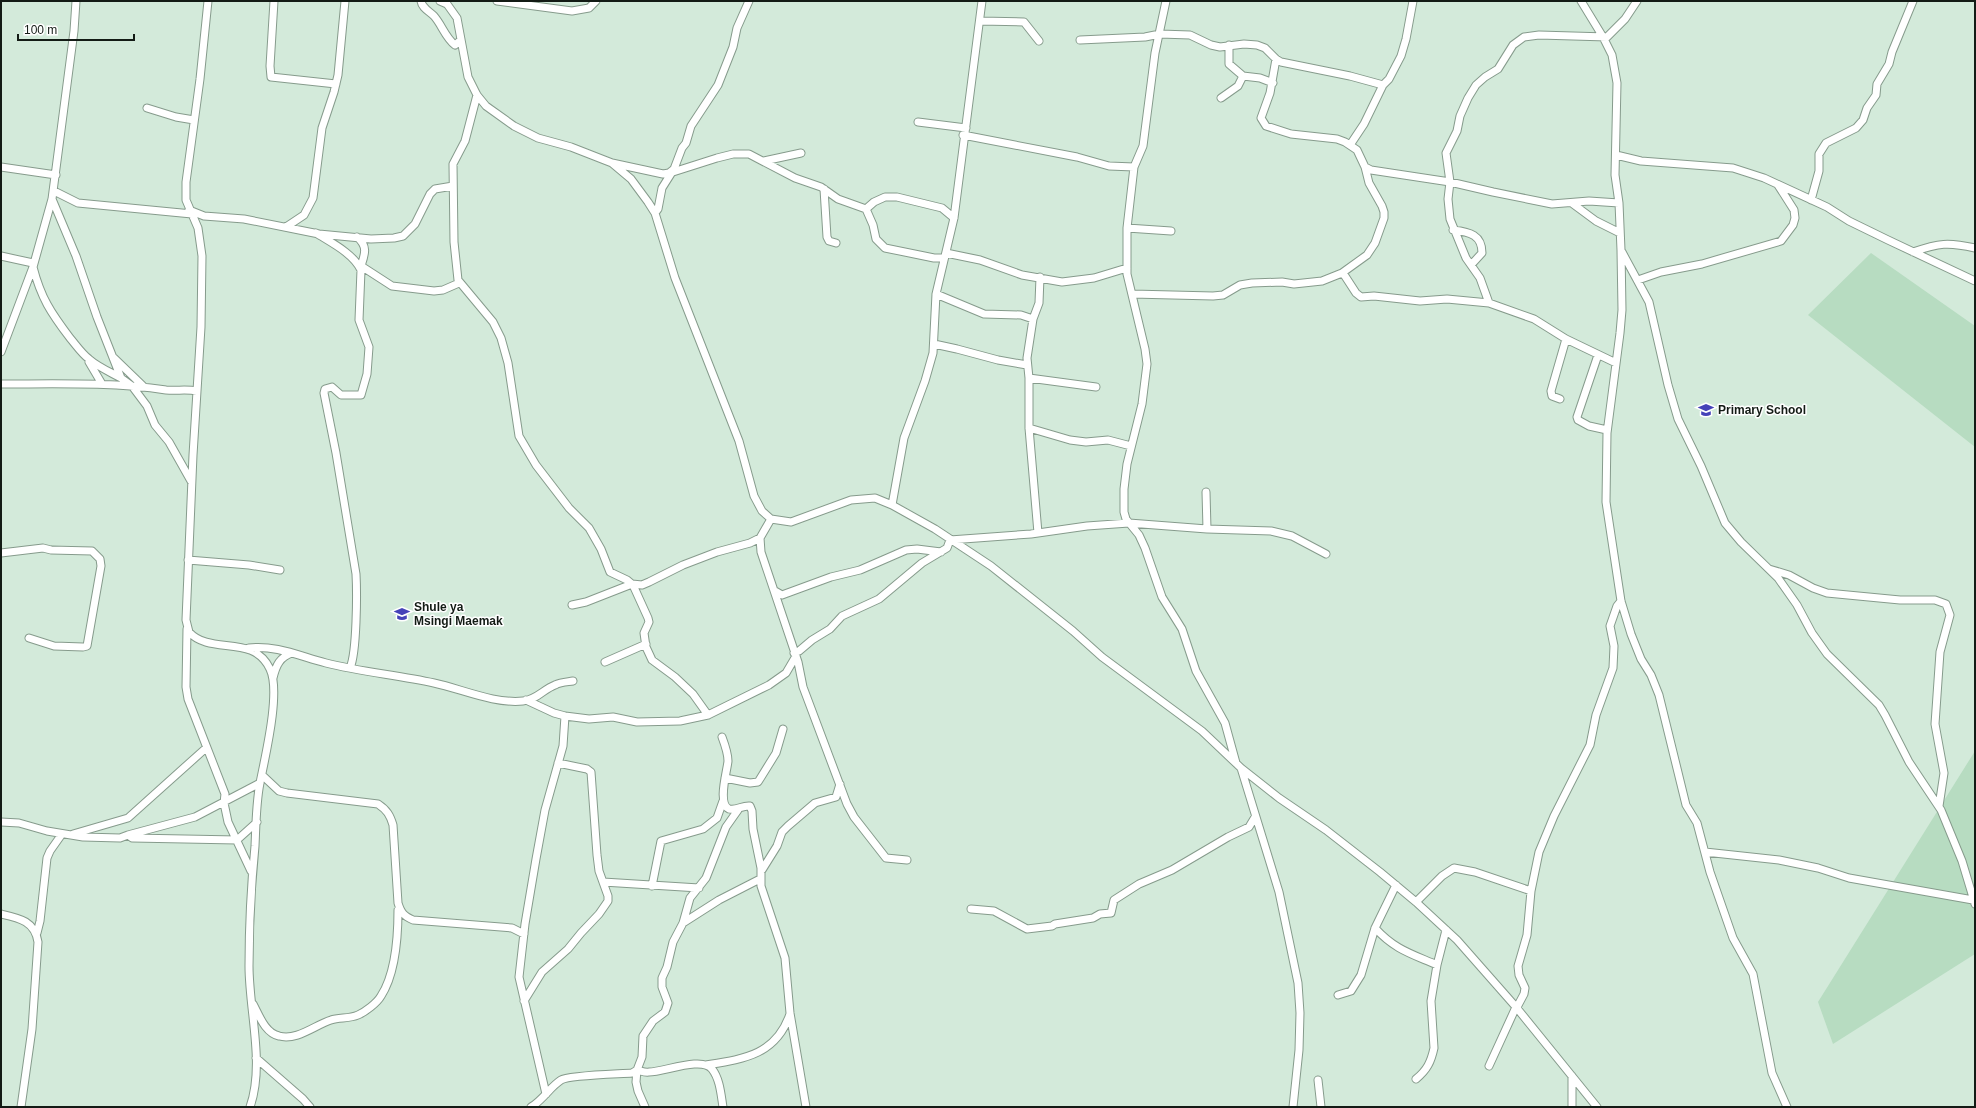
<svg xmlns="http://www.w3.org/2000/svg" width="1976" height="1108" viewBox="0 0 1976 1108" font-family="Helvetica,sans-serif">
<rect width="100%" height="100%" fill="#d3eada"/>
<path fill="#b7dcc1" d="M1871 253 1975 326V447L1808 315Z
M1975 751V954L1833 1044 1818 1002Z"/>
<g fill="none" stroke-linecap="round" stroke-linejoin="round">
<g stroke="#869b8c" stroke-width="9">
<path id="minor" d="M208 1 200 79 186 182V200L198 228 202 256 201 327 193 455 186 620 189 632C211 656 253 633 270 669 281 692 265 757 260 783 256 803 256 825 255 846 251 886 249 926 249 966 249 1011 265 1064 250 1107
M274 1 270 66 271 77 336 84
M421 1C422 8 429 11 434 16 442 25 445 37 455 45L461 40
M440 1 447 4 457 18 468 77 477 95 486 106 514 126 538 138 571 147 612 163 631 179 648 202 655 213 675 278 739 441 754 496 762 511 771 519 791 522 851 500 875 498 892 505 935 529 991 566 1073 631 1102 657 1202 731 1241 768 1279 798 1326 830 1380 872 1416 902 1457 940 1516 1007 1597 1107
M497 1 572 11 589 8 596 1
M1166 1 1155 53 1143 146 1134 167 1127 228V274L1145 349 1147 364 1142 404 1127 464 1124 489V512L1126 519 1139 535 1145 548 1162 597 1182 629 1196 671 1225 723 1236 763
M1581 1 1603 37 1612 55 1617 83 1615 175 1619 203 1621 250 1622 310 1620 333 1607 433 1606 502 1621 601 1631 634 1641 659 1651 675 1659 695 1686 805 1697 823 1710 872 1733 938 1753 974 1772 1073 1787 1107
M980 21 1024 22 1039 41
M1080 40 1145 37 1160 34 1190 35 1211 45 1220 47 1244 44 1257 45 1265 48 1276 59 1281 62 1350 76 1383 85
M1229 45V64L1243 76
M1276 59 1270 93 1261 118 1266 126 1291 134 1337 139 1345 142 1357 150 1365 167 1371 170 1450 182 1493 192 1552 204 1589 201 1619 203
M477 95 465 141 453 164 454 242 458 280 493 322 501 338 508 363 519 436 536 465 569 508 589 528 601 549 610 572 627 580 633 585 648 618 649 622 644 633 646 647 652 660 675 677 693 694 708 715
M1221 98 1238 86 1243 76 1260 78 1273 83
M147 108 176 117 194 120
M918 122 966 128
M963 135 1077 157 1109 166 1134 167
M1350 145 1364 124 1383 85 1389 79 1401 56 1406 39 1413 1
M1616 155 1641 161 1733 168 1764 178 1827 207 1849 221 1888 240 1975 281
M764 161 801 153
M612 163 663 174 669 173 674 169
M1 167 56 175
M673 172 717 158 733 154H749L795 178 821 187 838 199 866 209
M824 189 827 237 829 241 836 243
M54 191 78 203 192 214
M52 199 76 256 97 317 121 378 132 386 147 406 155 425 169 442 191 481
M1811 200 1819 171V154L1826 143 1856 128 1863 120 1867 108 1876 95 1877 84 1889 64 1892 52 1913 1
M1573 204 1596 221 1620 233
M866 209 873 225 876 239 885 248 934 258H944
M866 209 874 202 885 197H897L942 208 954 218
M189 210 204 216 244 219 319 234 371 239 394 238 403 236 415 224 430 194 435 189 453 186
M655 213 658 209 662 188 674 169 682 148 686 143 691 126 718 85 733 47 737 28 749 1
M286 227 304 215 313 198 322 128 334 92 338 75 345 1
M1127 228 1171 231
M1453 230C1470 232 1482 235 1482 253L1471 265
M316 233C330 242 353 253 361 270L359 320 369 347 367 374 361 395H341L332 387 325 389 324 393 336 453 356 574C357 592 357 652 350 668
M357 237C368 246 365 254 361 266
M1622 252 1649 302 1668 385 1678 419 1701 466 1725 523 1741 542 1778 578 1797 605 1812 633 1827 654 1879 705 1885 715 1909 762 1941 810 1962 861 1975 904
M1913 252C1939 243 1948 242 1975 248
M946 253 980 260 1022 275 1062 282 1094 278 1127 268
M1 256 33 263
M358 264 392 286 434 291 443 290 459 283
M33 267C41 298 51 313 70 338 76 345 82 354 89 359 98 367 110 372 121 378
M1343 273 1356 293 1361 297 1374 296 1420 301 1447 299 1489 303 1534 319 1566 339 1616 363
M1638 280 1661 272 1702 264 1781 241 1793 225 1795 218 1794 210 1778 185
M936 294 984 314 1021 315 1033 319
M1132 294 1213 296 1223 295 1240 285 1252 283 1282 282 1294 284 1322 281 1342 273 1367 255 1375 243 1384 218V212L1382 206 1369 183 1365 167
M1489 303 1480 278 1466 258 1450 219 1448 199 1450 182 1446 153 1457 131 1460 116 1468 98 1476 85 1485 77 1498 69 1513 45 1524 37 1539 35 1607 37 1625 19 1637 1
M934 344 957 349 998 360 1027 365
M1 352 33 267 52 199 74 31 76 1
M1598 355 1577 417 1578 420 1589 426 1607 430
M114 358 143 386
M89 362 102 384
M1029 378 1096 387
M1 384C56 384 112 382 166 390 177 391 186 389 197 391
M1560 399 1552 396 1551 391 1566 339
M1029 428 1070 440 1086 442 1108 440 1131 446
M1206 492 1207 529
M892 505 904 438 925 381 933 353 936 294 954 218 982 1
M771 519 760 538 761 552 798 662 803 687 847 804 854 817 886 858 907 860
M1038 533 1029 428V378L1027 358 1033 319 1039 303 1040 277
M1 553 43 548 51 550 92 551 100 559 101 566 87 646 83 647 54 646 29 638
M188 560 249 565 280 570
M1769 569 1789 575 1813 588 1827 593 1900 600H1935L1946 604 1950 615 1940 652 1935 724 1944 773 1939 806
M775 591 782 595 831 577 860 570 906 550 917 549 941 552
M572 605 586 602 632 584 642 585 649 582 683 565 717 552 750 543 760 538
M187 629 186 687 188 699 225 794 224 803 228 822 251 871
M249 648C276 645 299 656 326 663 361 672 398 675 434 683 462 689 494 704 523 701 536 700 544 689 555 685 561 682 567 682 573 681
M794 653 799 651 812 640 830 629 842 616 879 599 922 563 947 548 950 540 1031 534 1087 526 1129 523 1207 529 1271 531 1292 536 1326 554
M605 662 646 644
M273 678C276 665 280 657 292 653
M526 700 554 713 565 716 589 719 613 717 637 722 680 721 708 715 769 685 786 673 796 656
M722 737C725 745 728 753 728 761 727 772 717 804 729 809 737 811 742 805 750 806L752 811 753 829 761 868V886L785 958 790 1013 806 1107
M1241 768 1279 892 1298 983 1300 1013 1299 1050 1293 1107
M262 775 279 791 287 793 378 804C387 810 390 815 393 825L398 903C401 913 404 916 413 920L512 928 524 934
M725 778 750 783 758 782 776 753 783 729
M1 822 19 823 47 831 83 837 120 838 128 835 132 838 237 840 257 822
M73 834 128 818 206 748
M128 835 195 817 260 783
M1705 852 1779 860 1818 868 1849 878 1973 900
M762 870 777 846 782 832 788 826 815 803 836 797 840 784
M603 882 699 888
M652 886 661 841 703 829 717 818 723 801
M1416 902 1442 876 1454 868 1475 872 1531 891
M971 909 994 911 1027 929 1052 926 1055 924 1093 918 1100 914 1111 913 1114 900 1139 884 1172 870 1228 837 1249 827 1255 817
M1 914C19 918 35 921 38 942L32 1029 21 1107
M683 923 719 900 760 879
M1375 928C1395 950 1412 954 1437 965
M37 933 40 921 47 858 50 851 62 834
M1338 995 1351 991 1361 975 1375 928 1396 885
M524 1001 542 972 568 949 581 933 599 914 608 901V896L599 871 597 855 591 772 587 769 558 763
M253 1004C259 1015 265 1033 279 1036 297 1041 315 1025 331 1020 339 1017 349 1019 358 1015 365 1012 377 1003 381 996 396 973 398 936 398 910
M1516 1009 1524 994 1525 988 1519 975 1518 966 1527 935 1531 891 1539 852 1554 816 1590 745 1596 715 1613 668 1614 646 1610 626 1617 606 1621 601
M256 1058 303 1099 310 1107
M706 1065C744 1059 776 1055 790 1014
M1489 1066 1516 1007
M1572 1076V1107
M1416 1079C1427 1070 1431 1062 1434 1048L1431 1001 1437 965 1446 930
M1318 1080 1321 1107
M546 1094 519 977 525 924 536 859 545 810 563 746 565 716
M531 1107C543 1100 550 1087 561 1080 569 1075 620 1074 632 1073L637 1070C641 1071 646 1073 649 1072 664 1072 702 1056 712 1069 720 1079 721 1095 723 1107
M645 1107 638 1091 636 1082 637 1070 642 1057 643 1036 653 1021 665 1012 668 1003 662 987V978L667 967 673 942 683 923 690 898 706 878 726 827 738 810"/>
</g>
<use href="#minor" stroke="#fff" stroke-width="7"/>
</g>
<defs>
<g id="school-bare" transform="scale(1.2)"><path d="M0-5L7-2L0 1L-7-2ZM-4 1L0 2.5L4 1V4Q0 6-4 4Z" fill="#4542b8" stroke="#fff" stroke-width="2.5" paint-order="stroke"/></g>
</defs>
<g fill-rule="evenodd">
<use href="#school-bare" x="1706" y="410"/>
<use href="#school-bare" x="402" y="614"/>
</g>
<g text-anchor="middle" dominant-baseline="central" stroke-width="3" stroke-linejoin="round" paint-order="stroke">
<g font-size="12" font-weight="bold" fill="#131b15" stroke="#fff" text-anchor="start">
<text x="1718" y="410">Primary School</text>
<text x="414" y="607">Shule ya<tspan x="414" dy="14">Msingi Maemak</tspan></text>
</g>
</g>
<rect width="1976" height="1108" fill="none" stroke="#131b15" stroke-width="4"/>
<path d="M18 34v6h116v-6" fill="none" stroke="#131b15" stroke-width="2"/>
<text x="24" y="34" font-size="12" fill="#131b15" stroke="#ffffff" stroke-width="3" paint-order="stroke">100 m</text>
</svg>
